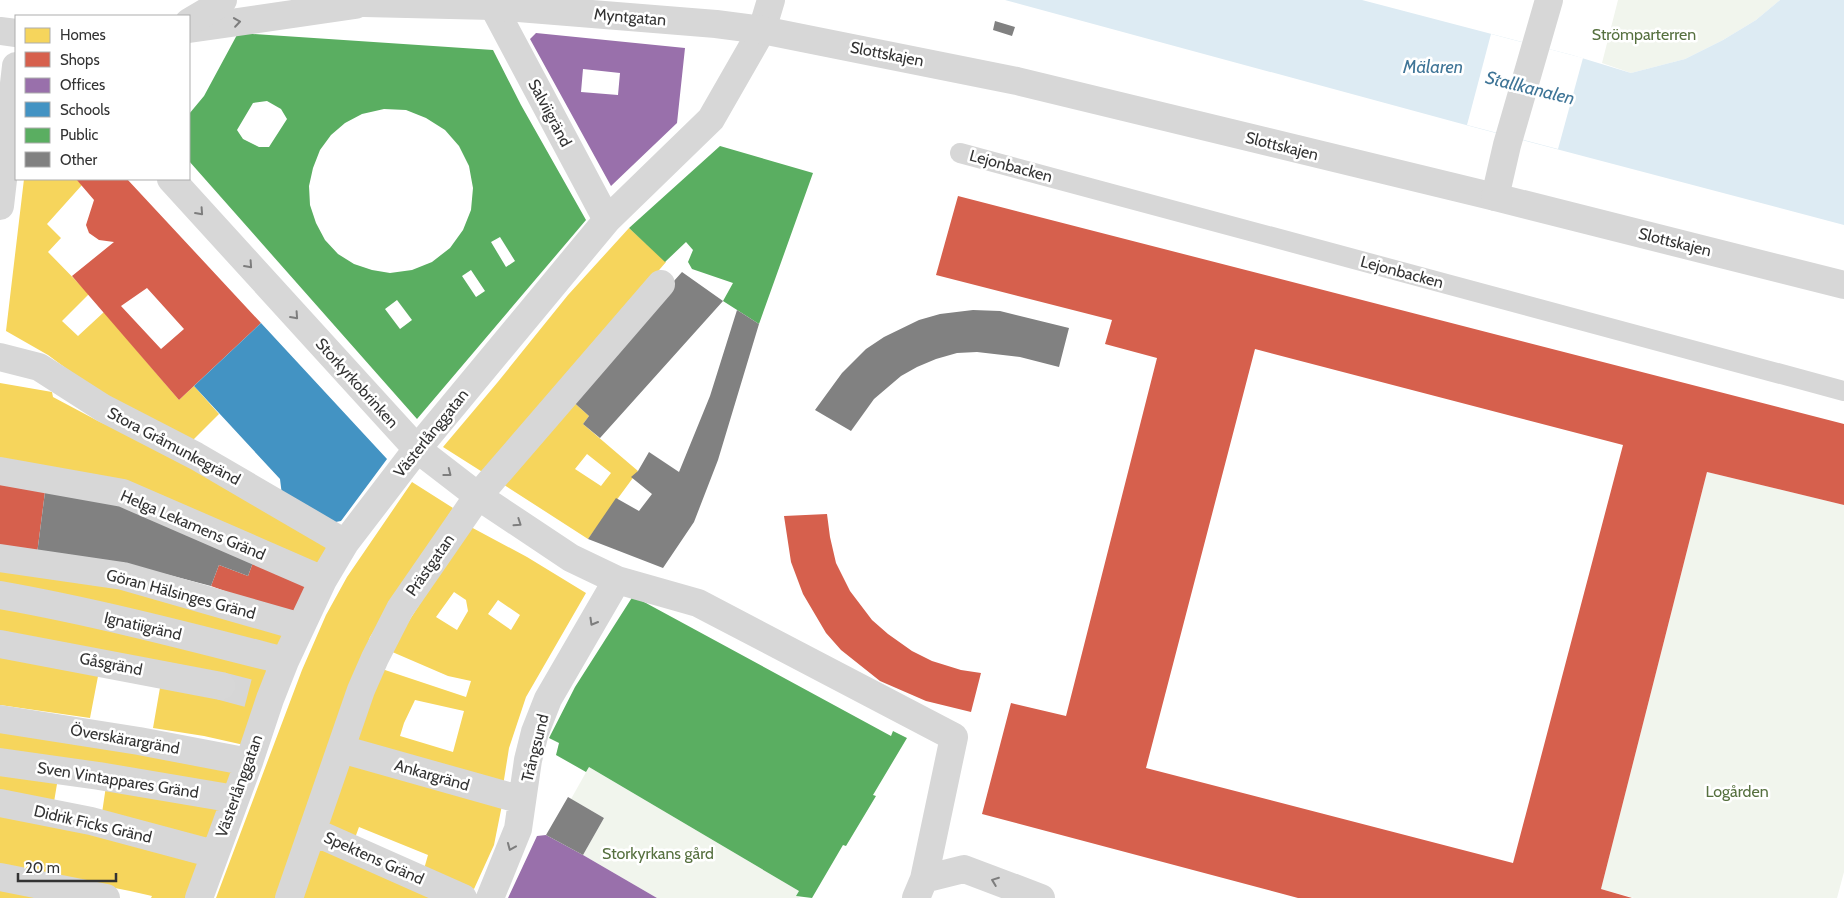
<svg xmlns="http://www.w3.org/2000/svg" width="1844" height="898" viewBox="0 0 1844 898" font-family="Cabin,sans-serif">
<rect width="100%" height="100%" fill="#fff"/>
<path fill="#f1f5ed" d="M1618 0H1780L1756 20 1723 40 1685 59 1631 73 1602 63Z
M1707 472 1844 505V872L1837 898H1634L1601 889Z
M589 767 799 891 797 896 800 898H657L583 855 604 818 571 799Z"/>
<path fill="#ddebf3" d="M1005 0H1362L1572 55 1631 73 1685 59 1723 40 1756 20 1780 0H1844V225L1477 128Z"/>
<path fill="#fff" d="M1491 34 1583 58 1558 149 1467 125Z"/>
<path fill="#f6d55c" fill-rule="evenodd" d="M24 179H76L82 185 47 224 61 238 48 252 89 294 62 321 78 336 104 312 179 400 194 386 219 414 191 442 110 401 48 355 6 331Z
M629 228 666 262 484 473 443 447 497 383 568 295Z
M0 383 52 392 53 397 98 421 176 457 328 546 317 567 0 464Z
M569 398 589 416 583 424 638 471 588 539 498 481ZM587 454 611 473 601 486 575 469Z
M412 482 453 508 370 637 277 898H216L302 670 326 615 347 577Z
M469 526 527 557 586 593 526 697 509 748 503 786 355 741 382 669 466 697 471 681 448 676 390 651ZM454 592 466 600 468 611 457 630 436 617ZM498 600 520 615 511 630 488 614ZM415 700 464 711 453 752 400 736 404 723Z
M0 567 144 590 289 628 281 649 0 588Z
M0 606 275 664 244 745 204 736 153 728 161 682 0 633Z
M0 651 99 671 90 718 0 705Z
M0 725 238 762 229 786 0 752Z
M350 759 502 805 494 845 474 889 424 869 428 855 359 827 355 838 326 825Z
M0 768 58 778 53 808 0 799Z
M106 786 223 803 207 846 102 813Z
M0 815 203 857 190 898H151L152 896 130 891 0 865Z
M320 844 442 898H300Z
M0 887 58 898H0Z"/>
<path fill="#d6604d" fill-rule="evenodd" d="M76 179H127L261 323 179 400 72 276 114 242 99 240 89 233 86 225 94 200ZM147 288 184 329 161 349 121 306Z
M958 196 1844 424V505L1707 472 1601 889 1632 898H1298L982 814 1011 703 1066 716 1157 358 1105 344 1112 320 936 275ZM1255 349 1623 445 1513 863 1146 768Z
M0 484 45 492 37 554 0 548Z
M827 514 830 537 836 563 850 591 872 620 888 634 912 651 932 661 961 670 981 673 971 712 926 701 880 681 841 650 826 633 803 594 791 562 784 516Z
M255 557 311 582 295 617 211 586 219 565 248 576Z"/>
<path fill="#9970ab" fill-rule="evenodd" d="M536 33 685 48 677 123 611 186 530 39ZM583 69 620 73 618 95 581 92Z
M546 835 583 855 657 898H508L537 836Z"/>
<path fill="#4393c3" d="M261 323 387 459 341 521 330 523 282 495 280 479 194 386Z"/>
<path fill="#5aae61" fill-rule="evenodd" d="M238 33 493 50 521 105 586 220 417 419 189 161V114L204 96ZM267 101 281 109 287 119 269 147H259L243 139 237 130 253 103ZM384 109 406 110 426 118 445 130 459 146 469 166 473 188 471 210 463 230 450 248 432 262 412 270 390 273 372 270 354 264 338 254 325 240 316 223 310 205 309 186 313 168 320 150 331 135 345 123 362 114ZM500 237 515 261 506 267 491 242ZM471 270 485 291 476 297 462 276ZM397 300 412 320 400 329 385 309Z
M720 146 813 173 759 324 723 301 733 283 692 269 688 262 693 250 686 242 665 262 629 228Z
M633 596 891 736 893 731 907 738 873 795 876 796 846 846 843 845 812 898 796 896 799 891 589 767 586 772 556 755 559 743 549 738 575 687Z"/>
<path fill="#818181" d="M995 21 1015 27 1012 36 993 30Z
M682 272 723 301 600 438 583 424 589 416 569 398Z
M737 310 759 324 718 460 694 522 663 568 588 539 616 498 639 511 652 494 631 477 638 471 649 452 679 472 710 396Z
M973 310 1000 311 1069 328 1059 367 1020 357 977 352 957 353 936 359 917 367 901 376 874 399 851 431 815 410 842 373 866 349 884 337 919 320 940 314Z
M45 492 143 510 255 557 248 576 219 565 211 586 165 574 37 554Z
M568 797 604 818 583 855 546 835Z"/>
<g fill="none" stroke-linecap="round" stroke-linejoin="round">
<path stroke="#d6d6d6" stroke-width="28" stroke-dasharray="28 14" stroke-linecap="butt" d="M221 686 263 697"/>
<path stroke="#d7d7d7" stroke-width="20" d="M960 153 1844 391"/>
<path stroke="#d7d7d7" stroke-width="28" d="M493 6 607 220
M171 179 417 449 478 496 571 558 617 580 698 603 954 737 924 879
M0 357 39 367 103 408 196 456 345 543
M0 471 123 493 323 580
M0 558 123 576 301 627
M0 595C96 612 191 637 285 661
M0 644 221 686
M0 719 139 741 249 762
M341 749 522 800
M0 762 99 776 235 799
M0 803 91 821 214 854
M312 831 463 898
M0 877 106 898
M199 898 249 762 270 699 285 661 323 580 345 543 417 449 607 220 711 119 762 30 771 0
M289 898 361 690 375 658 400 609 478 496 661 284
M490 898 518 829 528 760 535 732 548 699 617 580
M916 898 924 879 964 869 1041 898"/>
<path stroke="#d7d7d7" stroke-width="28" d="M335 0 364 3 493 6 716 24 762 30 1017 81 1495 197
M189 29 355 5
M0 206 16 66"/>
<path stroke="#d7d7d7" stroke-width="28" d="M1549 0 1507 145 1495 197 1844 285
M189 22 218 5 223 0
M0 31 16 33"/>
</g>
<defs><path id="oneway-chevron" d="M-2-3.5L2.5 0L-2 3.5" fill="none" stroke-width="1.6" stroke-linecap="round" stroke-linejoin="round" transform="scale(1.25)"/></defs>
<g stroke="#7d7d7d">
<use href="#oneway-chevron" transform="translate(237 22) rotate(-8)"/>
<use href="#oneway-chevron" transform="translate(200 212) rotate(48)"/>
<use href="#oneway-chevron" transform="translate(249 265) rotate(48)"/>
<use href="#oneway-chevron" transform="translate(295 316) rotate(48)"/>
<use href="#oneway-chevron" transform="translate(448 473) rotate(38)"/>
<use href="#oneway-chevron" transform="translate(518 523) rotate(34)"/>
<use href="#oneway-chevron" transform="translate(593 622) rotate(120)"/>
<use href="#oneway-chevron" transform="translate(511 847) rotate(113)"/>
<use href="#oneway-chevron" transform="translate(995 881) rotate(-159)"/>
</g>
<g text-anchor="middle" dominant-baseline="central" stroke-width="5" stroke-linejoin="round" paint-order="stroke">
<g font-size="16" fill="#333" stroke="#fff">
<text transform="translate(630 17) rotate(5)">Myntgatan</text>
<text transform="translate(887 54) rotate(11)">Slottskajen</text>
<text transform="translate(550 113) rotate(62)">Salviigränd</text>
<text transform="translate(1282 146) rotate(14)">Slottskajen</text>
<text transform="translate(1011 166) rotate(15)">Lejonbacken</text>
<text transform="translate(1675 242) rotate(14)">Slottskajen</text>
<text transform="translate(1402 272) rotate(15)">Lejonbacken</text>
<text transform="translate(357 383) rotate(48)">Storkyrkobrinken</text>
<text transform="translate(431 433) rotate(-51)">Västerlånggatan</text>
<text transform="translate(174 446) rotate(28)">Stora Gråmunkegränd</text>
<text transform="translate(193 525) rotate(23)">Helga Lekamens Gränd</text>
<text transform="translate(430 565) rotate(-55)">Prästgatan</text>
<text transform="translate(181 594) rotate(15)">Göran Hälsinges Gränd</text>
<text transform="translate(143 626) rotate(13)">Ignatiigränd</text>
<text transform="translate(111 664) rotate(11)">Gåsgränd</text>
<text transform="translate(125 739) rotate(10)">Överskärargränd</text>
<text transform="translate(535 748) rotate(-76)">Trångsund</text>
<text transform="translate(432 775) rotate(16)">Ankargränd</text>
<text transform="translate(118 780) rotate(9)">Sven Vintappares Gränd</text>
<text transform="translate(239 786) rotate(-70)">Västerlånggatan</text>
<text transform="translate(93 824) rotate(13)">Didrik Ficks Gränd</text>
<text transform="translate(374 858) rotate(24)">Spektens Gränd</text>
</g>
<g font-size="16" fill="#56703f" stroke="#fff">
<text x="1644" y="34">Strömparterren</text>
<text x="1737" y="791">Logården</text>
<text x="658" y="853">Storkyrkans gård</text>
</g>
<g font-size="18" font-style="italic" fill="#3f7597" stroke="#fff">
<text x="1433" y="67">Mälaren</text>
<text transform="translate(1530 88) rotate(14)">Stallkanalen</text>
</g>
</g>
<rect x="15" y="15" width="175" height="165" fill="#ffffff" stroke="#adadad"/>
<rect x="25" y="28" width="25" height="15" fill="#f6d55c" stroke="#adadad"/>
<text x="60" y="40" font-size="15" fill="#333333">Homes</text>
<rect x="25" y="52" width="25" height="15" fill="#d6604d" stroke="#adadad"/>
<text x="60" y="65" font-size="15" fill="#333333">Shops</text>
<rect x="25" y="78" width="25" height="15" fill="#9970ab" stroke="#adadad"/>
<text x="60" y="90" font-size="15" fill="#333333">Offices</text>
<rect x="25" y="102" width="25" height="15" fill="#4393c3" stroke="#adadad"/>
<text x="60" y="115" font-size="15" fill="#333333">Schools</text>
<rect x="25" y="128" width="25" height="15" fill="#5aae61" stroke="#adadad"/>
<text x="60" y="140" font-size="15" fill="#333333">Public</text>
<rect x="25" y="152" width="25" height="15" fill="#818181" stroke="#adadad"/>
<text x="60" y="165" font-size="15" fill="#333333">Other</text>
<path d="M18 873v8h98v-8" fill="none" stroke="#333333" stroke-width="2.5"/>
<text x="25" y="873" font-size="15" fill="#333333" stroke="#ffffff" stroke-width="4" paint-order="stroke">20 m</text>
</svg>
